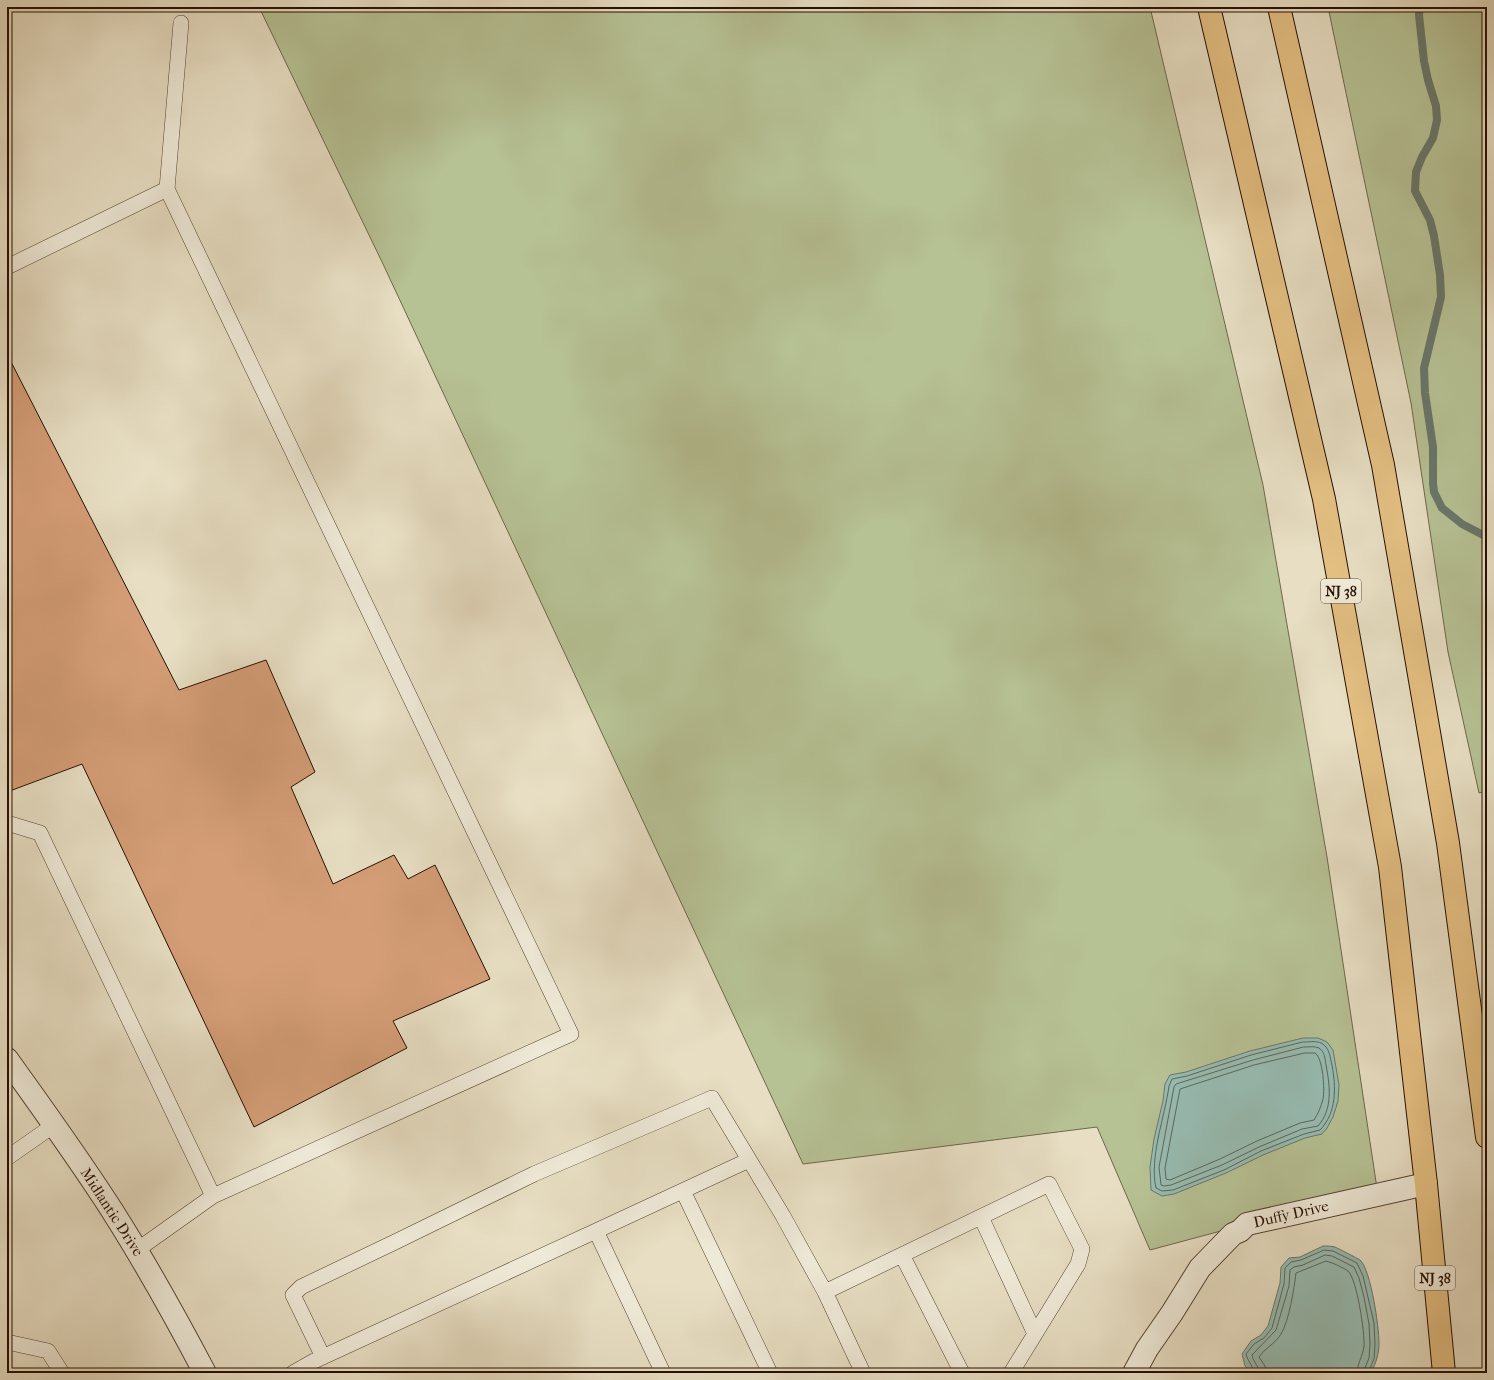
<svg xmlns="http://www.w3.org/2000/svg" width="1494" height="1380" viewBox="0 0 1494 1380" font-family="'IM FELL French Canon',serif">
<rect width="100%" height="100%" fill="#e7dec3"/>
<filter id="stains"><feTurbulence type="fractalNoise" baseFrequency=".005" numOctaves="4"/><feColorMatrix values="0 0 0 0 .2 0 0 0 0 .09 0 0 0 0 .02 0 0 0 .5 -.17"/></filter>
<radialGradient id="worn" r=".72"><stop offset=".6" stop-color="#630" stop-opacity="0"/><stop offset="1" stop-color="#630" stop-opacity=".3"/></radialGradient>
<path fill="#b6c194" stroke="#6e684a" d="M259 7H1150L1263 485 1327 857 1378 1195 1247 1224 1150 1250 1097 1127 803 1164 383 264Z
M1328 7H1487V791L1479 793 1448 652 1411 403Z"/>
<path fill="#97bcb2" stroke="#6a776b" d="M1303 1038H1318L1327 1042 1333 1050 1339 1085 1338 1101 1333 1117 1327 1128 1322 1134 1305 1138 1263 1155 1226 1173 1174 1194 1162 1196 1151 1190 1150 1167 1154 1139 1163 1101 1165 1084 1170 1075 1186 1072 1250 1051Z
M1323 1246C1327 1246 1331 1246 1335 1247 1339 1249 1357 1258 1360 1260 1371 1270 1379 1327 1379 1343 1379 1354 1376 1363 1371 1373H1252L1245 1366 1242 1354 1251 1341 1261 1335 1268 1326 1280 1283 1281 1267 1289 1258 1300 1257Z"/>
<g fill="none" stroke-linecap="round" stroke-linejoin="round">
<path stroke="#5e665a" stroke-width="1" d="M1303 1042C1310 1042 1319 1040 1324 1045 1330 1050 1330 1058 1332 1065 1336 1088 1337 1112 1320 1130L1304 1134 1261 1151 1224 1170 1173 1190 1162 1191 1156 1188C1149 1158 1165 1116 1169 1086L1172 1079 1187 1076 1251 1055Z
M1304 1047C1309 1047 1315 1046 1319 1048 1325 1052 1325 1059 1326 1065 1330 1086 1333 1109 1318 1126L1302 1129 1259 1147 1222 1165 1171 1185 1164 1186 1161 1185 1159 1167 1174 1087 1176 1084 1253 1060Z
M1305 1053H1315C1323 1058 1325 1090 1323 1099 1321 1107 1318 1114 1314 1120L1300 1123 1257 1141 1220 1159 1170 1180 1166 1179 1165 1168 1180 1089 1254 1065Z
M1254 1373C1254 1367 1248 1362 1246 1354L1254 1344 1264 1338 1272 1328 1284 1284 1285 1268 1291 1262 1301 1260 1324 1250 1333 1251 1357 1263 1363 1276 1374 1323 1375 1344 1374 1359 1368 1373
M1260 1373C1259 1366 1253 1362 1252 1355L1276 1330 1289 1286 1290 1270 1294 1267 1303 1265 1325 1255 1332 1256 1354 1267 1359 1278 1364 1297 1369 1324 1370 1344 1369 1358 1363 1373
M1266 1373 1265 1366 1259 1357C1265 1348 1275 1344 1281 1334 1289 1321 1294 1289 1296 1273L1326 1261C1331 1262 1344 1268 1348 1271 1357 1279 1365 1334 1364 1346 1363 1356 1357 1364 1357 1373"/>
<path stroke="#6a776b" stroke-width="8" d="M1420 7 1419 15 1424 61 1428 80 1436 106 1437 120 1433 138 1422 157 1416 172 1415 191 1430 220 1434 236 1440 275 1441 297 1424 368 1425 393 1433 447V483L1434 492 1442 508 1462 524 1487 537"/>
</g>
<path fill="#d49d76" stroke="#260f01" d="M7 354 179 690 266 660 315 772 291 787 333 884 394 855 408 879 435 865 490 979 393 1021 407 1048 254 1127 82 764 7 792Z"/>
<g fill="none" stroke-linecap="round" stroke-linejoin="round">
<g stroke="#564332" stroke-width="16">
<path id="lane" d="M167 189 181 23
M7 267 167 189 571 1034 213 1196 40 833 7 823
M7 1158 54 1125
M683 1191 770 1373
M981 1217 1035 1334
M596 1231 749 1160
M137 1250 213 1196
M902 1255 962 1373
M825 1292 863 1373
M7 1342 48 1351 62 1373
M323 1357 293 1295 301 1287 395 1242 534 1174 712 1098 783 1216 825 1292 1049 1184 1082 1249 1078 1264 1011 1373
M293 1373 314 1361 596 1231 663 1373"/>
</g>
<g stroke="#564332" stroke-width="24">
<path id="street" d="M7 1059C43 1109 79 1159 113 1212 146 1264 176 1318 205 1373
M1134 1373 1147 1349 1172 1313 1200 1268 1233 1234 1240 1231 1247 1224 1426 1184"/>
</g>
<g stroke="#260f01" stroke-width="24">
<path id="highway" d="M1209 7 1324 499 1390 867 1426 1184 1444 1373
M1279 7 1383 465 1448 843 1487 1137"/>
</g>
<use href="#lane" stroke="#efead8" stroke-width="15"/>
<use href="#street" stroke="#efead8" stroke-width="22"/>
<use href="#highway" stroke="#e4bf82" stroke-width="22"/>
</g>
<g text-anchor="middle" dominant-baseline="central" stroke-width="3" stroke-linejoin="round" paint-order="stroke">
<g fill="#efead8" stroke="#625142" stroke-width="1">
<rect x="1321" y="579" width="40" height="24" rx="3"/>
<rect x="1415" y="1266" width="40" height="24" rx="3"/>
</g>
<g font-size="14" font-weight="bold" fill="#260f01">
<text x="1341" y="591">NJ 38</text>
<text x="1435" y="1278">NJ 38</text>
</g>
<g font-size="15" fill="#260f01" stroke="#efead8">
<text transform="translate(112 1212) rotate(57)">Midlantic Drive</text>
<text transform="translate(1291 1214) rotate(-13)">Duffy Drive</text>
</g>
</g>
<rect width="1494" height="1380" fill="none" stroke="#e7dec3" stroke-width="24"/>
<rect x="8" y="8" width="1478" height="1364" fill="none" stroke="#260f01" stroke-width="2"/>
<rect x="12" y="12" width="1470" height="1356" fill="none" stroke="#260f01"/>
<rect width="100%" height="100%" filter="url(#stains)"/>
<rect width="100%" height="100%" fill="url(#worn)"/>
</svg>
